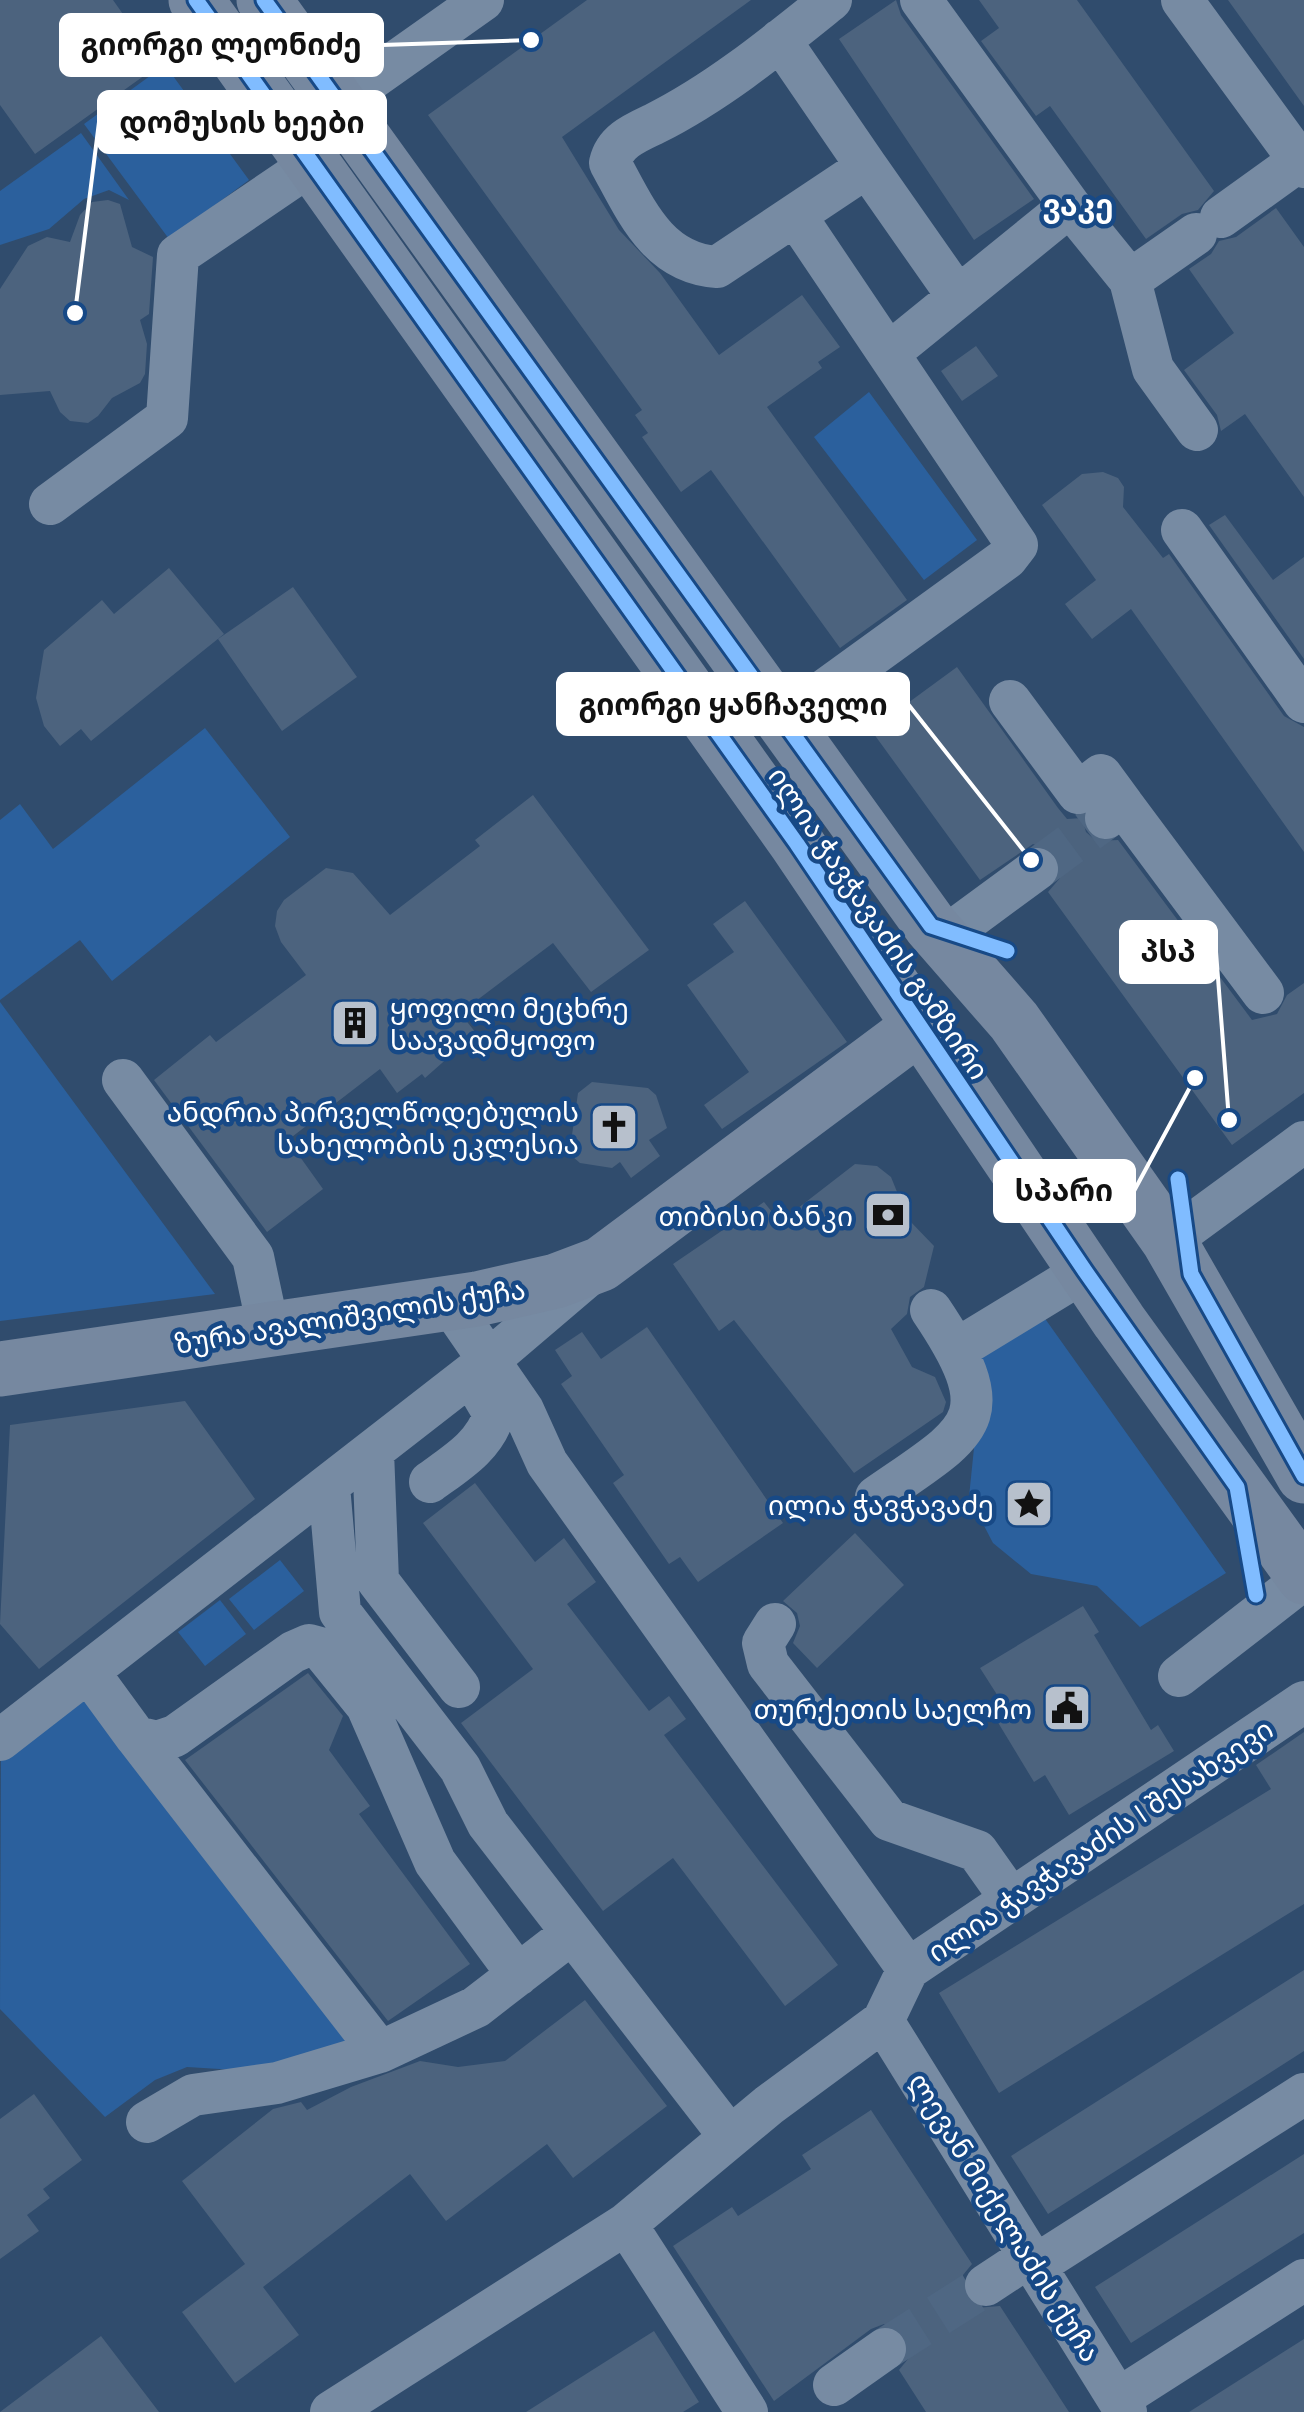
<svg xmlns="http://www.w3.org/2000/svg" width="1304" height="2412" viewBox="0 0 1304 2412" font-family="Ubuntu,'Noto Sans Georgian',sans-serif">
<rect width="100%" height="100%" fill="#304c6d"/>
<path fill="#2b609d" d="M165 65 249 180 169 239 84 124Z
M81 133 129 200 109 190 84 199 49 229 0 245V191Z
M869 392 977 540 924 580 814 437Z
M205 728 290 837 112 981 80 940 0 1000V820L20 804 53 849Z
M0 1002 215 1294 0 1321Z
M1041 1313 1226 1573 1140 1627 1097 1586 1031 1574 993 1543 969 1497 974 1448 972 1359Z
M280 1560 304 1591 254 1630 229 1599Z
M220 1600 246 1634 205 1666 178 1632Z
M90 1674 363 2039 287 2073 187 2067 155 2080 105 2117 0 2009 1 1740Z"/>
<path fill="#4c637e" d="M0 0H113L159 65 35 154 0 105Z
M587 0H751L562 137 619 230 660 273 719 355 802 295 840 347 818 362 822 368 767 407 907 600 840 648 711 470 681 492 642 437 648 433 635 415 642 410 428 115Z
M896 0 901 15 1034 199 974 240 839 39Z
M979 0H1077L1214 191 1198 210 1182 214 1146 239 1050 106 1036 116 981 41 999 28Z
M1228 0H1304V106Z
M108 200 120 204 132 247 153 257 149 314 140 320 147 344 145 374 140 383 112 398 98 416 88 423 70 421 60 412 50 391 0 395V289L28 246 47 237 70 242 80 215 92 202Z
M1276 208 1304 247V497L1245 414 1221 431 1217 415 1184 370 1234 333 1189 269 1211 254 1219 241 1236 237Z
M976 346 998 376 962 401 941 371Z
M1103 472 1118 478 1124 487 1123 507 1163 558 1169 554 1284 716 1304 727V852L1131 609 1092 639 1065 604 1096 580 1042 505 1082 474Z
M1225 515 1273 580 1304 557V659L1209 525Z
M169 568 224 634 91 741 81 729 60 746 44 726 36 698 44 650 102 600 114 614Z
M293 587 357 677 282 731 218 639Z
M957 667 1058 808 1067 819 1082 818 1086 832 1096 841 1118 840 1252 1020 1277 1014 1287 995 1304 983V1093L1232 1145 1048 892 1060 878 1056 853 1033 844 980 880 871 730Z
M533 795 649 950 591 992 553 943 460 1013 476 1033 425 1078 422 1074 397 1093 380 1069 288 1140 323 1189 267 1232 154 1080 210 1035 216 1042 306 975 281 942 275 926 277 911 284 900 326 868 353 873 390 915 480 846 475 840Z
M745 901 847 1042 722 1129 704 1105 749 1072 687 985 734 952 713 924Z
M592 1082 648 1088 656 1095 667 1128 649 1140 660 1156 631 1178 620 1162 612 1168 580 1163 573 1157 570 1149 578 1093Z
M855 1164 877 1166 891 1177 908 1219 934 1246 924 1287 910 1297 907 1314 891 1329 912 1367 935 1377 946 1402 943 1412 854 1473 734 1320 719 1331 673 1264 764 1202 780 1222Z
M647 1327 783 1523 698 1582 680 1557 669 1564 613 1483 624 1475 561 1384 572 1376 555 1350 582 1332 601 1359Z
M185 1401 255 1499 39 1669 0 1624 10 1425Z
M475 1483 535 1562 564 1538 596 1582 567 1604 649 1711 669 1696 686 1719 664 1735 838 1965 785 2006 673 1858 603 1911 461 1723 533 1669 423 1523Z
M855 1533 904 1585 817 1668 793 1643 800 1626 797 1613 783 1601Z
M1083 1606 1099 1632 1094 1635 1151 1730 1158 1725 1174 1751 1069 1815 1045 1775 1034 1782 991 1711 1003 1704 980 1668Z
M308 1673 343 1716 329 1750 370 1806 359 1814 470 1964 388 2021 185 1760Z
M1304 1732V1904L999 2093 939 1993 1271 1789 1256 1765Z
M1304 1970V2051L1048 2214 1011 2156Z
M585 2000 667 2106 573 2178 547 2144 446 2221 410 2174 263 2287 299 2335 235 2383 182 2312 245 2264 182 2181 273 2109 301 2102 307 2110 351 2087 420 2061 458 2067 505 2061Z
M34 2094 82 2160 43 2189 50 2198 27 2215 39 2231 0 2259V2119Z
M871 2110 972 2264 963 2275 965 2298 976 2308 1000 2306 1069 2412H926L899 2370 908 2359 906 2335 884 2324 871 2329 774 2401 673 2246 732 2207 738 2216 811 2169 802 2155Z
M1304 2154V2233L1131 2343 1095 2287Z
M654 2331 699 2402 683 2412H526Z
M101 2336 159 2412H0Z
M1304 2339V2412H1189Z"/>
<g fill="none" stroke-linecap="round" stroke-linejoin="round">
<path stroke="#4f6783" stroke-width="42" stroke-dasharray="42 21" stroke-linecap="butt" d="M1037 869 1106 818
M885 2349 986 2285"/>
<path stroke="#778ba3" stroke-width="42" d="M831 0C775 45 718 92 654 124 635 133 615 141 610 163 636 210 657 263 717 267L867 167 958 297
M921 0 1070 206
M1182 0 1304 167
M780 40 867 167
M312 121 483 0
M1221 217 1299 161
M1196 234 1130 280 1153 369 1197 430
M889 353 1070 206 1130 280
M50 504 167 418 178 255 312 164
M1182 530 1304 702
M1010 701 1078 793 1101 775 1123 805
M782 721 1007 558 1017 545 795 215
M1106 818 1123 805 1263 993
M942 939 1037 869
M123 1080 253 1257 269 1332
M1169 1241 1304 1142
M450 1304 523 1410 547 1463 908 1969
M957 1349 1085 1271
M373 1451 378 1581 459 1687
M430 1482C456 1463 485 1446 494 1414L471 1375
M329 1486 340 1612 460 1768 488 1824 730 2137
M876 1497C971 1431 1006 1421 931 1310
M775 1624 763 1643 768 1664 889 1820 977 1851 1011 1899
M90 1674 136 1737 157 1742 175 1736 293 1652 309 1645 320 1648 367 1706 435 1862 518 1975
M1179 1676 1304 1579
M136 1737 380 2052
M0 1740 488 1361 590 1274
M883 2021 1126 2412
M147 2122 193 2095 277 2083 380 2052 476 2007 572 1933
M626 2224 747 2412
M1036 2265 1304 2094
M986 2285 1030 2256
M834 2385 885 2349
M1118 2399 1304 2280
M331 2412 626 2224 769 2105 883 2021 908 1969 1304 1702"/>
<path stroke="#7688a0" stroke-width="55" d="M196 0 797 844 1119 1321 1304 1577
M264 0 931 926 1014 1021 1169 1241 1304 1476
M0 1369 477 1299 556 1281 601 1264 919 1027"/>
<g stroke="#174986" stroke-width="21">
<path id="cycleway" d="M196 0 797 844 1085 1271 1237 1487 1256 1595
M264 0 931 926 1007 951
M1178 1179 1191 1274 1304 1476"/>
</g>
<use href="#cycleway" stroke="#80bcff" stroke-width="15"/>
</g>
<defs>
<g id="building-square" transform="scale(2.5)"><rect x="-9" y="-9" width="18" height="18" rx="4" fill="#b7c0cc" stroke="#174986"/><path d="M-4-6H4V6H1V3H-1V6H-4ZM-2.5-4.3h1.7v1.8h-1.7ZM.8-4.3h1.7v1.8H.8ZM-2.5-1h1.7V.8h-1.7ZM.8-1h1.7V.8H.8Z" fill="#111"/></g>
<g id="church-square" transform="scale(2.5)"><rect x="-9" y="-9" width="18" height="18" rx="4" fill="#b7c0cc" stroke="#174986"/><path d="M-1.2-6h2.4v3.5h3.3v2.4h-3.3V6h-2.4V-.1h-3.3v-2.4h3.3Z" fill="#111"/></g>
<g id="bank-square" transform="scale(2.5)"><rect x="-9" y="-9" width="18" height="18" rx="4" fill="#b7c0cc" stroke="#174986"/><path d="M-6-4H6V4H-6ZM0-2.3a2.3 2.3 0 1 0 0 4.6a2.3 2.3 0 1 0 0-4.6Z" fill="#111"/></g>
<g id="sight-square" transform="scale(2.5)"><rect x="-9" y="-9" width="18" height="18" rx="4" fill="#b7c0cc" stroke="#174986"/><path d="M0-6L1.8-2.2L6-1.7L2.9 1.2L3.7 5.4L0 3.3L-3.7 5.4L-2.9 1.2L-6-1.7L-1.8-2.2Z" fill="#111"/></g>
<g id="civic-square" transform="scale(2.5)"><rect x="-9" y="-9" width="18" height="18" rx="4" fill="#b7c0cc" stroke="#174986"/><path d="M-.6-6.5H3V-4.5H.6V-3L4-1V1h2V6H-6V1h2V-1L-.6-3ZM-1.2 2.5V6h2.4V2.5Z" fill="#111"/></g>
</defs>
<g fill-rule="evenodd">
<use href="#building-square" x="355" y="1023"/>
<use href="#church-square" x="614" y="1127"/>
<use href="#bank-square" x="888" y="1215"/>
<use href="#sight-square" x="1029" y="1504"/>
<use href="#civic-square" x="1067" y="1708"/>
</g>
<g text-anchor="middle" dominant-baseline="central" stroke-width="9" stroke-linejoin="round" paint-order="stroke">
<g font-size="28" fill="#fff" stroke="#174986">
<text transform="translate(879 923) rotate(56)">ილია ჭავჭავაძის გამზირი</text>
<text transform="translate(350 1316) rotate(-9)">ზურა ავალიშვილის ქუჩა</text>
<text transform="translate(1100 1840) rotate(-34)">ილია ჭავჭავაძის I შესახვევი</text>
<text transform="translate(1005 2217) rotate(58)">ლევან მიქელაძის ქუჩა</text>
</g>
<g font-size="28" fill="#fff" stroke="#174986" text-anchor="end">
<text x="390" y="1007" text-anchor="start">ყოფილი მეცხრე<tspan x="390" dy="32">საავადმყოფო</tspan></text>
<text x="579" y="1111">ანდრია პირველწოდებულის<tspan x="579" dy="32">სახელობის ეკლესია</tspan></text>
<text x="853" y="1215">თიბისი ბანკი</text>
<text x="994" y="1504">ილია ჭავჭავაძე</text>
<text x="1032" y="1708">თურქეთის საელჩო</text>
</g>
<g font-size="30" font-weight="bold" fill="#fff" stroke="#174986">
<text x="1078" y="205">ვაკე</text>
</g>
</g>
<path fill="none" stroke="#fff" stroke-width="4" d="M531 40L382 45M75 313L99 122M1031 860L908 704M1229 1120L1216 952M1195 1078L1134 1191"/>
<g fill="#fff" stroke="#174986" stroke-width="4">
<circle cx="531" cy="40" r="10"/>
<circle cx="75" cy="313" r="10"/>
<circle cx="1031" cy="860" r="10"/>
<circle cx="1229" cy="1120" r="10"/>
<circle cx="1195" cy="1078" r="10"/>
</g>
<g fill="#fff" stroke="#fff" stroke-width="4">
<rect x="61" y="15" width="321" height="60" rx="10"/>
<rect x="99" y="92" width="286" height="60" rx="10"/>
<rect x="558" y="674" width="350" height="60" rx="10"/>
<rect x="1121" y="922" width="95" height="60" rx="10"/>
<rect x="995" y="1161" width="139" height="60" rx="10"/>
</g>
<g font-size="30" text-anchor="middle" font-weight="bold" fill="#111">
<text x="221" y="55">გიორგი ლეონიძე</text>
<text x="242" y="133">დომუსის ხეები</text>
<text x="733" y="715">გიორგი ყანჩაველი</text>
<text x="1168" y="962">პსპ</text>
<text x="1064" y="1201">სპარი</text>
</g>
</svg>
